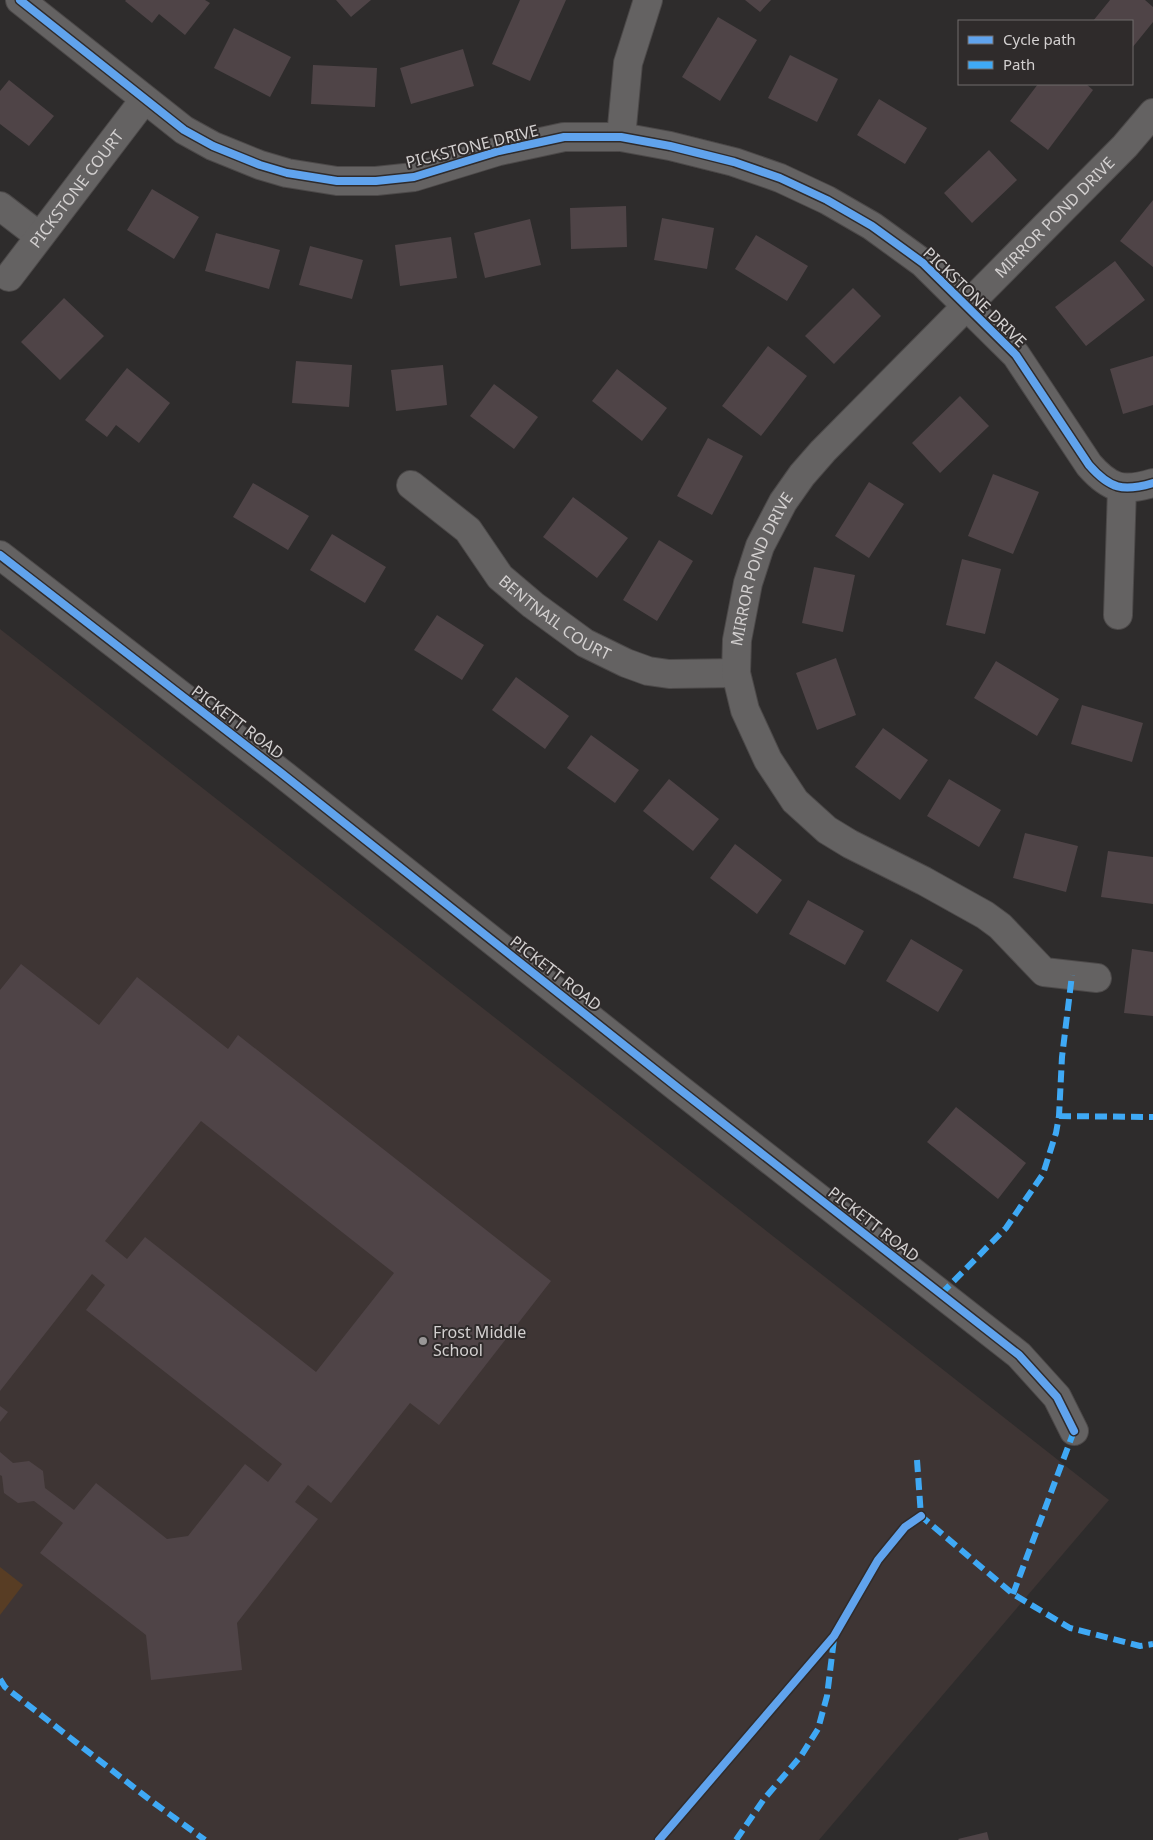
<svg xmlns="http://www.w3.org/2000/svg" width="1153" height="1840" viewBox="0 0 1153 1840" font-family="'Noto Sans',sans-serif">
<rect width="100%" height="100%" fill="#2e2c2c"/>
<path fill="#3e3534" d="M0 629 1109 1500 819 1840H0Z"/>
<path fill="#583d24" d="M0 1567 23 1585 0 1615Z"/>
<path fill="#4f4447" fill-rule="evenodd" d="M126 0H205L210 3 185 35 159 14 152 23 125 1Z
M336 0H371L351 17Z
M520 0H566L530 81 492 64Z
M745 0H771L760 12Z
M1110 0H1145L1153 7V22L1132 48V21H1093Z
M718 17 757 40 720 101 682 77Z
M234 28 291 57 270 97 214 68Z
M463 49 474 86 411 104 400 68Z
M790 55 838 79 817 122 768 98Z
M313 65 377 68 375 107 311 104Z
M9 80 54 116 29 146 0 124V91Z
M1038 84H1086L1093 90 1048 150 1010 121Z
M879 99 927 128 905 164 857 135Z
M989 150 1017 180 972 223 944 193Z
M152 189 199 217 174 259 127 230Z
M1153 200V267L1120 241Z
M626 206 627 247 571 249 570 208Z
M662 218 714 228 707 269 654 260Z
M530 219 541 265 485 278 474 233Z
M216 233 280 250 269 289 205 271Z
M756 235 808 266 787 301 735 269Z
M451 237 457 278 400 286 395 245Z
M310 246 363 260 352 299 299 285Z
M1115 261 1145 300 1086 346 1055 307Z
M853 288 881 316 834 364 805 336Z
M64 298 104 336 60 380 21 342Z
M768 346 807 376 761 436 722 406Z
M1153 356V405L1123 414 1110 369Z
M296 361 352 365 349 407 292 403Z
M443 365 447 405 396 411 391 370Z
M127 368 170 403 139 443 116 425 107 437 85 420Z
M617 369 667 408 642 441 592 401Z
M494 384 538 417 514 449 470 416Z
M960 396 989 426 940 473 912 443Z
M708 438 743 456 712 515 677 496Z
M993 474 1039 492 1013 554 968 536Z
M869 482 904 504 869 558 835 536Z
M253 483 309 516 288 550 233 517Z
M573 497 628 538 597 578 543 537Z
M332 534 386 567 365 603 310 570Z
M659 540 693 561 657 621 623 600Z
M962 559 1001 569 985 634 946 625Z
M814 567 855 575 843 632 802 623Z
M437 615 484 645 462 680 414 650Z
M836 658 856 715 817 730 796 673Z
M996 661 1059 699 1037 736 974 698Z
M516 677 569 716 545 749 492 710Z
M1082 705 1143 723 1132 762 1071 744Z
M883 728 928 760 900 800 855 767Z
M591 735 639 770 615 803 567 768Z
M669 779 719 819 693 851 643 811Z
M949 779 1001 810 979 847 927 816Z
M1025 833 1078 846 1066 892 1013 878Z
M735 844 782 880 757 914 710 878Z
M1108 851 1153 857V904L1101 897Z
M808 900 864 931 845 965 789 934Z
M911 939 963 970 938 1012 886 981Z
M1132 949 1153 952V1016L1124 1013Z
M21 964 99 1025 137 977 228 1049 238 1035 551 1281 439 1425 410 1403 331 1503 308 1485 295 1502 318 1519 237 1623 242 1670 151 1680 146 1635 40 1553 63 1523 34 1501 18 1503 4 1493 2 1476 0 1475V1452L13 1463 29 1461 43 1471 45 1488 74 1510 96 1483 167 1539 188 1536 245 1464 268 1482 282 1464 86 1310 105 1285 92 1274 0 1391V990ZM201 1121 394 1273 316 1372 145 1237 127 1259 105 1241Z
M956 1107 1026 1163 998 1199 927 1142Z
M0 1406 8 1412 0 1422Z
M987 1832 989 1840H959L958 1839Z"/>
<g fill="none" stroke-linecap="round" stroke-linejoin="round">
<g stroke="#4c4949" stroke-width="30">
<g id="minor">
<path d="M20 0 184 130 213 146 260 165 287 173 337 181H376L414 177 499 151 564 137H621L670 146 734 162 780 178 827 200 872 226 923 263 1016 355 1089 465C1110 489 1123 492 1153 483"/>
<path d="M621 137 628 63 648 0"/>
<path d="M0 206 39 236"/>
<path id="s1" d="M9 277 144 100"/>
<path id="s2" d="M411 485 468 530 500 577 533 605 585 643 626 663 648 671 669 674 736 673"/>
<path d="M0 555 280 772 678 1088 1019 1355 1057 1397 1074 1431"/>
<path d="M1118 615 1122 488"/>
<path id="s3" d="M1097 978 1044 972 1000 926 985 915 924 881 850 844 827 830 795 801 768 760 745 710 736 673 737 640 748 583 760 546 783 502 802 475 823 451 1125 146 1153 113"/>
</g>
</g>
<use href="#minor" stroke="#646262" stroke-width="28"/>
<path stroke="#3fa9f5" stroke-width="6" stroke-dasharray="12 6" stroke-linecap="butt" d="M1059 1116 1153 1117
M941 1294 1006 1228 1043 1174 1056 1133 1059 1116 1062 1057 1072 975
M917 1460 921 1516 1013 1594 1070 1628 1140 1646 1153 1644
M1013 1594 1074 1431
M0 1679 5 1687 154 1803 205 1840
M736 1840 764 1799 801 1756 818 1729 827 1696 834 1639"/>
<g stroke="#2f2b2b" stroke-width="11">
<path id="cycleway" d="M20 0 184 130 213 146 260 165 287 173 337 181H376L414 177 499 151 564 137H621L670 146 734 162 780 178 827 200 872 226 923 263 1016 355 1089 465C1110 489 1123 492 1153 483
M0 555 280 772 678 1088 1019 1355 1057 1397 1074 1431
M659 1840 834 1636 878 1560 905 1527 921 1516"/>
</g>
<use href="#cycleway" stroke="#60a3ed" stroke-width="8"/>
</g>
<circle fill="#999797" stroke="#2f2b2b" stroke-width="2" cx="423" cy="1341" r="5"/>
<g text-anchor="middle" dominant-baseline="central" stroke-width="4" stroke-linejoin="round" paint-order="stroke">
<g font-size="16" fill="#d3d0d0" stroke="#2f2b2b">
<text transform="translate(472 146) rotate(-14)">PICKSTONE DRIVE</text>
<text stroke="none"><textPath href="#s1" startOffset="111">PICKSTONE COURT</textPath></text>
<text stroke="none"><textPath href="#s3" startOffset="1074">MIRROR POND DRIVE</textPath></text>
<text transform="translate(975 297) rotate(44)">PICKSTONE DRIVE</text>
<text stroke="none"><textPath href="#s3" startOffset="609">MIRROR POND DRIVE</textPath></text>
<text stroke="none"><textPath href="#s2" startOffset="198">BENTNAIL COURT</textPath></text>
<text transform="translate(238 722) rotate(37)">PICKETT ROAD</text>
<text transform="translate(556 973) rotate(38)">PICKETT ROAD</text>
<text transform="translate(874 1224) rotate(38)">PICKETT ROAD</text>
</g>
<g font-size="16" fill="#d3d0d0" stroke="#2f2b2b" text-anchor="start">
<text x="433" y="1332">Frost Middle<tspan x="433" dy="18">School</tspan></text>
</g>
</g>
<rect x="958" y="20" width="175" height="65" fill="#2f2b2b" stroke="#716d6d"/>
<rect x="968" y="36" width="25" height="8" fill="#60a3ed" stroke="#716d6d"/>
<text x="1003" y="45" font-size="15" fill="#d3d0d0">Cycle path</text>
<rect x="968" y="61" width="25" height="8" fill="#3fa9f5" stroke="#716d6d"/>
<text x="1003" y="70" font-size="15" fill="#d3d0d0">Path</text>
</svg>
